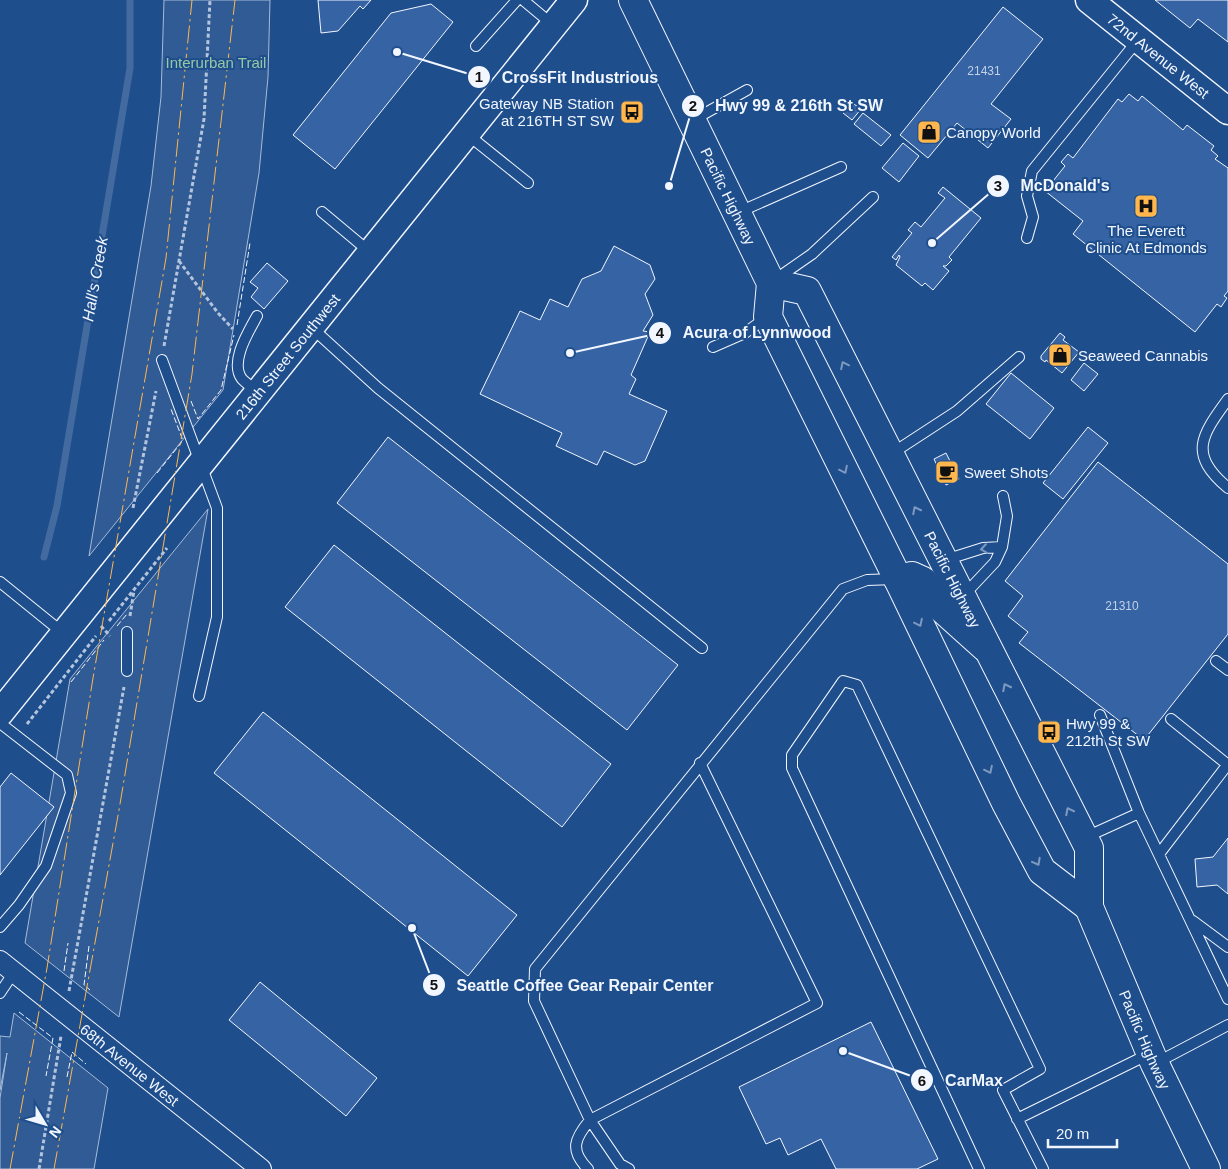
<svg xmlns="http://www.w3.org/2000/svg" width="1228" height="1169" viewBox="0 0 1228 1169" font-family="Helvetica,sans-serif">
<rect width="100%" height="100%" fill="#1f4e8c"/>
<path fill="#305b95" stroke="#a8bbd7" d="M164 0H270L268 77 259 173 223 390 89 556 151 186 161 97Z
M208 509 119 1017 25 943 70 679Z
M14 1013 108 1088 94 1169H0V1098L7 1053 0 1090V1036L10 1037Z"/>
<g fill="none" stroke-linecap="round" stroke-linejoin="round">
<path stroke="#446ba0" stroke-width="7" d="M44 557 57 506 130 68V0"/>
</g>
<path fill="#3563a3" stroke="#f2f6ff" d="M318 0H371L363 9 360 6 338 31 321 33Z
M1155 0H1228V42L1198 19 1190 28Z
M431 4 453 22 335 169 293 135 391 13Z
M1003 7 1043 39 991 104 1011 119 988 148 957 123 928 158 900 135Z
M1129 94 1138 101 1142 96 1183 130 1187 125 1214 146 1211 150 1218 156 1215 159 1228 168V291L1224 296 1227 298 1221 307 1217 304 1195 332 1073 234 1083 221 1045 191 1065 166 1061 162 1068 154 1073 158 1118 99 1122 102Z
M851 102 861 109 852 120 843 113Z
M863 113 891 135 881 146 854 124Z
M903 143 919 156 899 182 882 168Z
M943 187 981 218 949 257 952 260 946 266H943L949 271 933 290 925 283 922 286 896 265 900 257 899 255 896 260 892 257 912 233 908 230 915 222 921 227 945 198 938 193Z
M614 246 650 265 655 279 645 294 653 315 643 331 650 332 631 375 636 379 629 394 667 411 645 461 635 465 604 451 597 465 556 446 562 433 480 394 520 311 540 320 550 299 568 307 582 279 601 271Z
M267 263 288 281 264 309 251 297 258 288 250 282Z
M1060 333 1065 337 1063 340 1079 352 1062 373 1046 360 1045 362 1041 359V356Z
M1084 363 1098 374 1084 391 1071 380Z
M1011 373 1054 408 1030 439 986 404Z
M1088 427 1108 443 1063 499 1043 483Z
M388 437 678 665 627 730 337 503Z
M946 453 959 479 946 485 934 459Z
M1098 462 1228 564V634L1144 740 1019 643 1028 632 1008 616 1023 596 1005 581Z
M334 545 611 764 562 827 285 607Z
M263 712 517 915 468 976 214 773Z
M11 773 54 807 0 875V787Z
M1228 838V894L1217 885 1197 887 1195 859 1213 857Z
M260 982 377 1078 346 1116 229 1020Z
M871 1022 938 1159 917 1169H836L821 1139 788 1155 780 1138 766 1144 739 1087Z"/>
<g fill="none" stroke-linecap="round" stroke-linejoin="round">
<g stroke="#f2f6ff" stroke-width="12">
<path id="service" d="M523 0 553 25
M476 46 517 0
M693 120 747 90
M467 134 528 183
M322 212 371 253
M739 212 841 167
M1027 238 1033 217 1027 196 1032 171 1138 40
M776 279 812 254 873 197
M257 316C249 331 229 362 242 379 247 384 253 388 258 393
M312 328 378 388 702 648
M713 347 745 333 767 317
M162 360 217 508V617L199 696
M1228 399C1201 436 1188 454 1228 488
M891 454 957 411 1019 357
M1002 547 1007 516 1003 496
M945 560 983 548 1002 547 995 562 964 595
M0 582 63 633
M127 632V671
M1216 661 1228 670
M1100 715 1139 813 1228 999
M1171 719 1228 765
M0 723 67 775 71 793 46 866 19 905 0 927
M1086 837 1139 813
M1159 854 1228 764
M1193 921 1228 947
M0 993 14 972
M1156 1063 1228 1025
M1017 1119 1149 1054
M588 1169C569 1150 575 1138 590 1120L817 1003 700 763
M629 1169 620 1164 590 1120 534 1001 535 969 843 589 867 580 895 579
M979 1169 792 768V755L843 681 857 685 1040 1069 1003 1090 1043 1169"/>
</g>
<g stroke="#f2f6ff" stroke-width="22">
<g id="minor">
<path id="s1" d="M0 961 261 1169"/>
</g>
</g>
<g stroke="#f2f6ff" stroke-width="29">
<g id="tertiary">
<path id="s2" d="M1089 0 1228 111"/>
<path id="s3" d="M0 713 574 0"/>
</g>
</g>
<g stroke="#f2f6ff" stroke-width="30">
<path id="primary" d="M898 579 912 576 923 581 936 603 985 647"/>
</g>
<g stroke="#f2f6ff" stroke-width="30">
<g id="trunk">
<path id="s4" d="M633 0 771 283 768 317 898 579 1006 803 1042 871 1089 907"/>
<path id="s5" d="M771 283 807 291 1089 848V907L1155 1064 1206 1169"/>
</g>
</g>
<path stroke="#b3c4dc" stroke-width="3" stroke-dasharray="4 2.5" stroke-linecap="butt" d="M179 261 218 313 233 329
M164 346 204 119 210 0
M133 508 156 391
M130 616 134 590
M109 621 167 548
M101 626 110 636
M27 724 96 636
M69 991 124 687
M39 1169 61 1036"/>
<use href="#service" stroke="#1f4e8c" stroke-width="10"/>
<use href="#minor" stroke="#1f4e8c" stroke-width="20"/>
<use href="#tertiary" stroke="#1f4e8c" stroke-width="26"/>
<use href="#primary" stroke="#1f4e8c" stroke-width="28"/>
<use href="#trunk" stroke="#1f4e8c" stroke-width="28"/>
<path stroke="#f2f6ff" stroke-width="1" stroke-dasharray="6 2.5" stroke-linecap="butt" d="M237 325 250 243
M191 401 198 419 221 390 234 335
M157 473 181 443 182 438 171 409
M117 626 127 614
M71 682 104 640
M89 946 84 985 90 990
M64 971 68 943
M19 1012 53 1038 46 1076
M67 1077 72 1052 86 1064"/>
<path stroke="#ffb74d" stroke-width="1" stroke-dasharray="18 4 2.5 4" stroke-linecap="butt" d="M10 1169 47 968 93 678 166 258 192 0
M54 1169 119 810 192 374 235 0"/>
</g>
<defs><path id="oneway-chevron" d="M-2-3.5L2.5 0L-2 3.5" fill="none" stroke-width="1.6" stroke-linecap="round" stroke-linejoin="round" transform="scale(1.25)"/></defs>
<g stroke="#7e9ac0">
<use href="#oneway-chevron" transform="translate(844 365) rotate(-116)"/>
<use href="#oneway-chevron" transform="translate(844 470) rotate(64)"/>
<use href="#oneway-chevron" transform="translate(916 510) rotate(-117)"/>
<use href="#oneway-chevron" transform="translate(984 549) rotate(172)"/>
<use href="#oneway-chevron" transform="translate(919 623) rotate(64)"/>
<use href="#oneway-chevron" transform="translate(1006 687) rotate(-117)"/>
<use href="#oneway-chevron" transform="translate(989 770) rotate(64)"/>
<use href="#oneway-chevron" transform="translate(1069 811) rotate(-117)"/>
<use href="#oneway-chevron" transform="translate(1037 862) rotate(62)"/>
</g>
<defs>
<g id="bus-square" transform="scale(1.25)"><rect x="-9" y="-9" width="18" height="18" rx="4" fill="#ffb74d" stroke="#1f4e8c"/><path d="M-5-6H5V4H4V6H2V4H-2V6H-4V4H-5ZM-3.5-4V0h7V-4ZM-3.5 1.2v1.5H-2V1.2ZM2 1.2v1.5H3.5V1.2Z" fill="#111"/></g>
<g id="shop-square" transform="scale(1.25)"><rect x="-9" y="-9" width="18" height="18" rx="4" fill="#ffb74d" stroke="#1f4e8c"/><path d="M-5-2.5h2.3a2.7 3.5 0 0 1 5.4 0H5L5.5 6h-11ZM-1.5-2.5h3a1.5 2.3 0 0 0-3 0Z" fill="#111"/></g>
<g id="hospital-square" transform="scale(1.25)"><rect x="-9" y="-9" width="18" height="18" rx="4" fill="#ffb74d" stroke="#1f4e8c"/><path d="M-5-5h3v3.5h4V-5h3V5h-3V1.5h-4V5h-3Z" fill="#111"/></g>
<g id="cafe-square" transform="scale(1.25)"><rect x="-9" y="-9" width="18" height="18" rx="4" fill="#ffb74d" stroke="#1f4e8c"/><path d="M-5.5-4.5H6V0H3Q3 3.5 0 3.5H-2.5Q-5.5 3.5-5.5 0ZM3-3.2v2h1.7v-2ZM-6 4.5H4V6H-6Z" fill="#111"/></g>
</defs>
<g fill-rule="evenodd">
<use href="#bus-square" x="632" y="112"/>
<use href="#shop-square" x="929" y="132"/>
<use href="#hospital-square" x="1146" y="206"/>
<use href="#shop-square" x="1060" y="355"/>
<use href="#cafe-square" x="947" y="472"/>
<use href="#bus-square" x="1049" y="732"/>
</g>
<g text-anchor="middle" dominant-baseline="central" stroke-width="4" stroke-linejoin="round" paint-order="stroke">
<g font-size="12" fill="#c3d1e8">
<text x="984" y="71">21431</text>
<text x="1122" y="606">21310</text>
</g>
<g font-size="15" fill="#f2f6ff" stroke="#1f4e8c">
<text stroke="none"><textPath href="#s2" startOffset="89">72nd Avenue West</textPath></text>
<text stroke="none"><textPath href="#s4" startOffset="218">Pacific Highway</textPath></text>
<text stroke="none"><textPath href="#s3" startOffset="458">216th Street Southwest</textPath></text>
<text stroke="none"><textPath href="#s5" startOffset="360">Pacific Highway</textPath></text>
<text stroke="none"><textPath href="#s5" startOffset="864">Pacific Highway</textPath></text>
<text stroke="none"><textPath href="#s1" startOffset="166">68th Avenue West</textPath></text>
</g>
<g font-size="15" fill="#97c8a6" stroke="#1f4e8c">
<text x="216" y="62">Interurban Trail</text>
</g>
<g font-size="15" fill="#f2f6ff" stroke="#1f4e8c" text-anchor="start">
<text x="614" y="103" text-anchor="end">Gateway NB Station<tspan x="614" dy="17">at 216TH ST SW</tspan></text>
<text x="946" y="132">Canopy World</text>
<text x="1146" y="230" text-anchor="middle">The Everett<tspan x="1146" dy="17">Clinic At Edmonds</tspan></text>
<text x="1078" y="355">Seaweed Cannabis</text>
<text x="964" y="472">Sweet Shots</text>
<text x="1066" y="723">Hwy 99 &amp;<tspan x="1066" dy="17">212th St SW</tspan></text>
</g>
<g font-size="16" font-style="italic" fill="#f2f6ff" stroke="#1f4e8c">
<text transform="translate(95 279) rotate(-80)">Hall's Creek</text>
</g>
</g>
<path fill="none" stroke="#f2f6ff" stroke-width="2" d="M397 52L479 77M669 186L693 106M932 243L998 186M570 353L660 333M412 928L434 985M843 1051L922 1080"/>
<g fill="#f2f6ff" stroke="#1f4e8c" stroke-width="2">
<circle cx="397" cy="52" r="5"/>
<circle cx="669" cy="186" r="5"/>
<circle cx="932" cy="243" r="5"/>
<circle cx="570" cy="353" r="5"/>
<circle cx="412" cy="928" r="5"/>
<circle cx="843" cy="1051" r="5"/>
<circle cx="479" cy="77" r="12"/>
<circle cx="693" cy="106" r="12"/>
<circle cx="998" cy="186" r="12"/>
<circle cx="660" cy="333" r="12"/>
<circle cx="434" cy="985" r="12"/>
<circle cx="922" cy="1080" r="12"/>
</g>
<g font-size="15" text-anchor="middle" font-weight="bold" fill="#111">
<text x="479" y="82">1</text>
<text x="693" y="111">2</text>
<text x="998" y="191">3</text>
<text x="660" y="338">4</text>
<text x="434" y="990">5</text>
<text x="922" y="1086">6</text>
</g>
<g font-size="16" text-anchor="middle" font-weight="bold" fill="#f2f6ff" stroke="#1f4e8c" stroke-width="4" stroke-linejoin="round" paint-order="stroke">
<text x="580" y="83">CrossFit Industrious</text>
<text x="799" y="111">Hwy 99 &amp; 216th St SW</text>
<text x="1065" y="191">McDonald's</text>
<text x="757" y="338">Acura of Lynnwood</text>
<text x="585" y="991">Seattle Coffee Gear Repair Center</text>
<text x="974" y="1086">CarMax</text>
</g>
<g transform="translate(45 1124) rotate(128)" stroke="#1f4e8c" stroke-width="4" paint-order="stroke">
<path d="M0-4L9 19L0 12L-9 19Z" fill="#f2f6ff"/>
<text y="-8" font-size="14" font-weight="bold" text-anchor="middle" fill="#f2f6ff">N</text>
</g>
<path d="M1048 1139v8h69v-8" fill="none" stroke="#f2f6ff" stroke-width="2.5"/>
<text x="1056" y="1139" font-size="15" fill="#f2f6ff" stroke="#1f4e8c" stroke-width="4" paint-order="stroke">20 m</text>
</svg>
